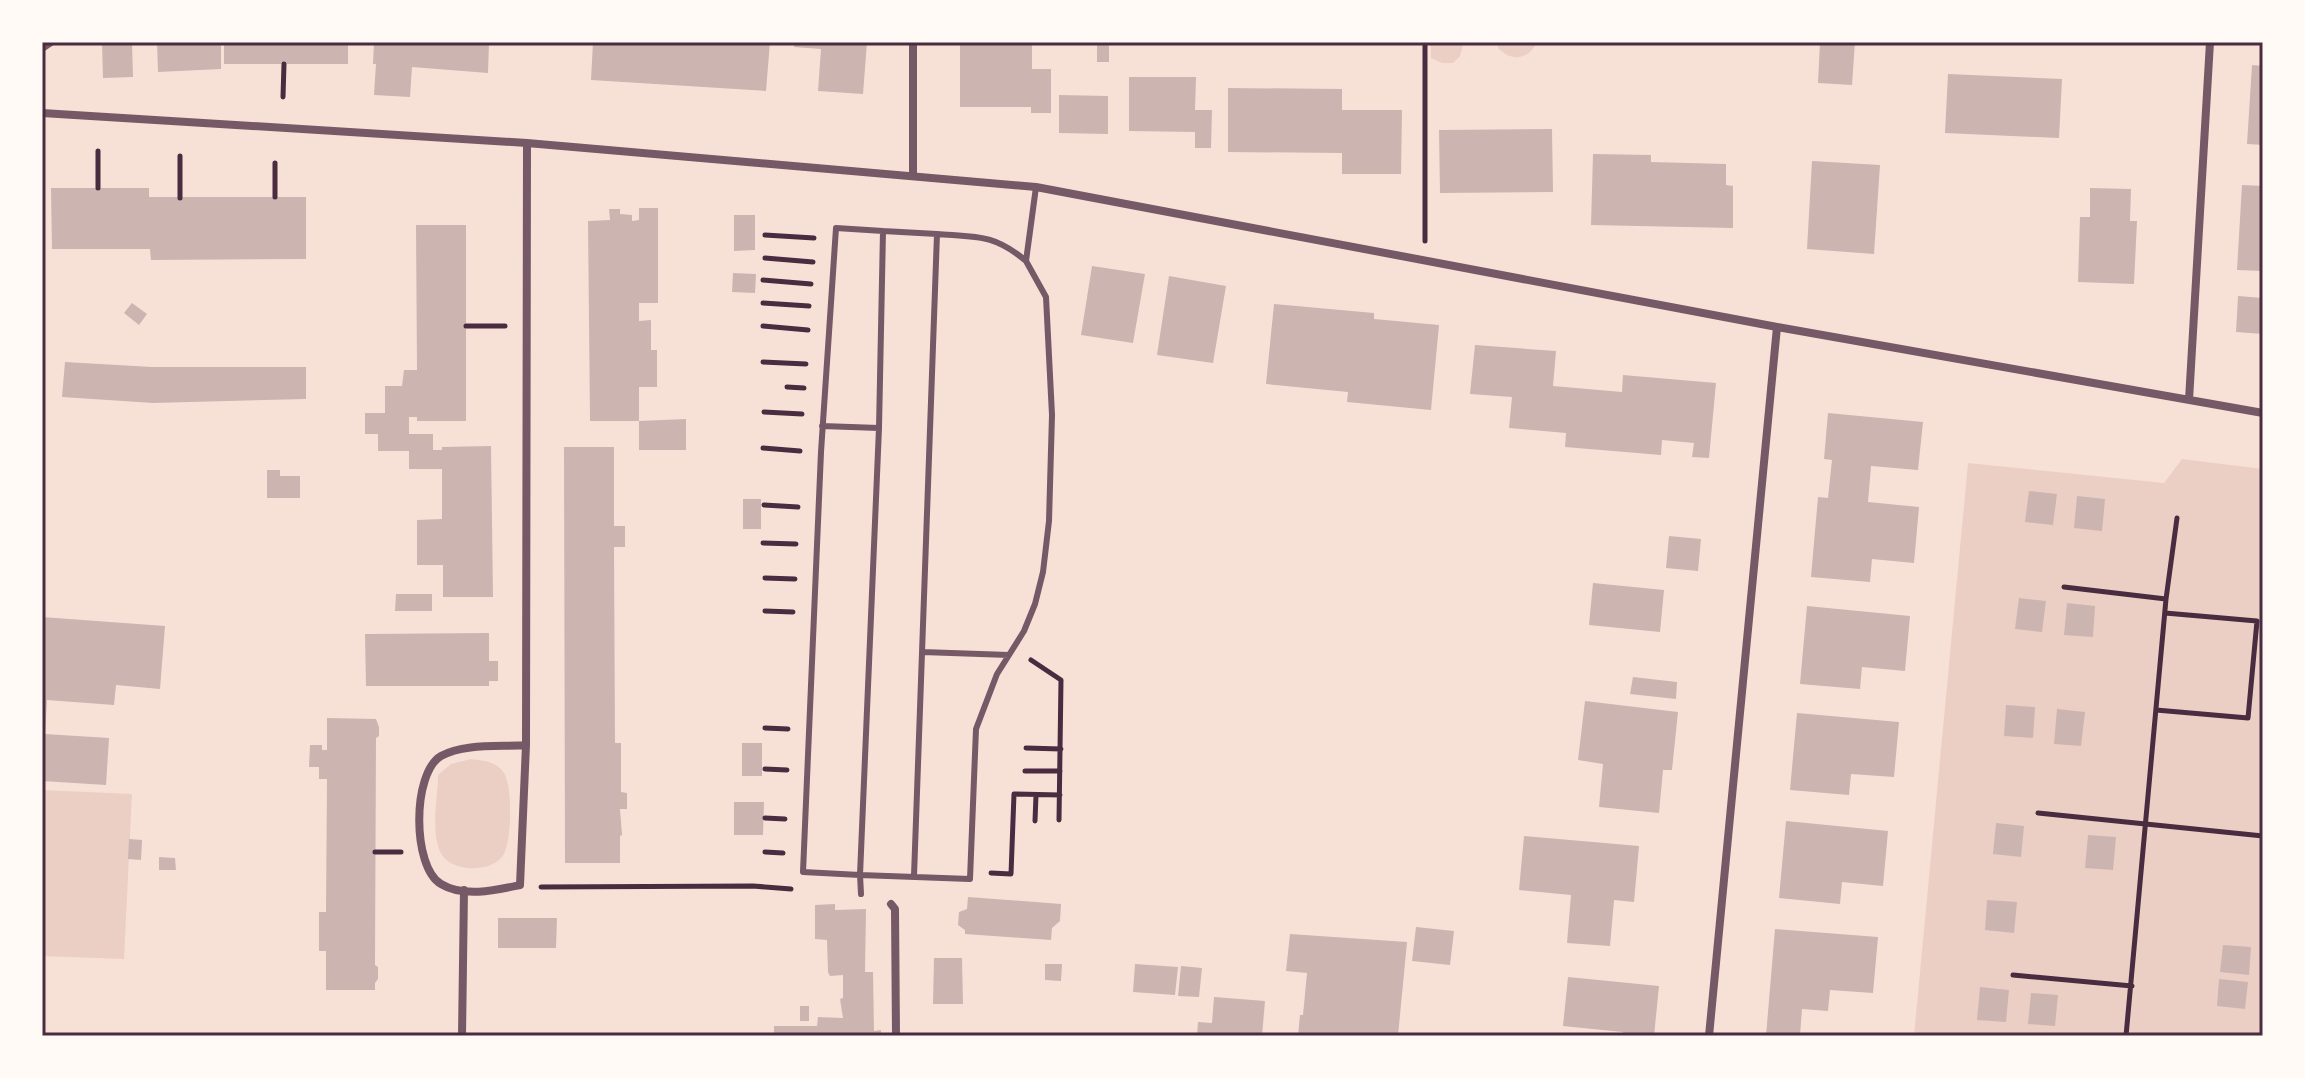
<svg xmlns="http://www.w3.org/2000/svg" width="2305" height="1078" viewBox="0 0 2305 1078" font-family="Rubik,sans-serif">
<rect width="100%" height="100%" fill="#f7e1d7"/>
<path fill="#ebcfc5" d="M1431 42H1464L1460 56 1453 63H1442L1431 58Z
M1498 42H1537C1529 60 1511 62 1498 48Z
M2182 459 2263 469V1036H1914L1968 463 2164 483Z
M471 759C484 761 496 761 504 773 513 786 512 845 502 857 488 874 446 872 439 849 431 828 438 797 438 775L451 764Z
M42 790 132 794 124 959 42 956Z"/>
<path fill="#ccb4b1" d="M102 42H132L133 77 103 78Z
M157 42H221V69L158 72Z
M224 42H348V64H224Z
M374 42H489L488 73 412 67 410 97 374 95 376 64H373Z
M593 42H770L766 91 591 80Z
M794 42H867L863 94 818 91 821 49 794 47Z
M960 42H1032V69H1051V113H1031V107H960Z
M1109 42V62H1097V43Z
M1820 42H1855L1852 85 1818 83Z
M2252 65 2263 66V145L2247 144Z
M1948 74 2062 79 2059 138 1945 133Z
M1129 77H1196L1195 110H1212L1211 148H1195V132L1129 131Z
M1228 88 1342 89V110H1402L1401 174H1342V153L1228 152Z
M1059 95 1108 96V134L1059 133Z
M1552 129 1553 192 1440 193 1439 130Z
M1593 154 1651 155V162L1726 164V185L1733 186V228L1591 225Z
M1812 161 1880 165 1874 254 1807 249Z
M2242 185 2263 186V271L2237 270Z
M51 188H149V197H306V259L151 260 150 249H52Z
M2090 188 2131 189 2130 221H2137L2134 284 2078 282 2080 217H2090Z
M639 208H658V303H639V321L651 320V350H657V387H639V421L686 419V450H639V421H590L588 221 610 220 609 209H620V214L632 215V221L639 220Z
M734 215H755V250L734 251Z
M416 225H466V421H417V417H409V434H433V450H442V447L491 446 493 597H443V565H417V520L442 519V469H409V451H378V434H365V413H385V386H402L404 370H417Z
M1092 266 1145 274 1133 343 1081 335Z
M733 273 756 274 755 293 732 292Z
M1169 276 1226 286 1213 363 1157 355Z
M2238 296 2263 298V334L2236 332Z
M132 303 147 314 139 325 124 313Z
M1274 304 1374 313V319L1439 325 1431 410 1347 402 1348 392 1266 384Z
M1475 345 1556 351 1553 386 1622 392 1623 375 1716 383 1709 458 1692 457 1694 443 1662 440 1661 455 1565 447 1566 433 1509 428 1512 397 1470 394Z
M65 362 152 367H306V399L153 403 62 397Z
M1828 413 1923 422 1918 470 1871 466 1868 502 1919 507 1914 563 1872 559 1870 582 1811 577 1818 497 1828 498 1832 460 1824 459Z
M564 447H614V526H625V547H614L615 743H621V792L627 793V809H620L622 835 620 836V863H565Z
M267 470H280V476H300V498H267Z
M2029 491 2057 494 2053 525 2025 522Z
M2077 496 2105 499 2102 531 2074 528Z
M743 499H761V529H743Z
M1669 536 1701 539 1698 571 1666 568Z
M1593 583 1664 590 1660 632 1589 625Z
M396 594H432V611H395Z
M2019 598 2046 601 2042 632 2015 629Z
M2067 603 2095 606 2093 637 2064 635Z
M1807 606 1910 616 1905 671 1862 667 1860 689 1800 684Z
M42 617 165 626 160 689 116 685 114 705 47 700 45 734 109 738 106 785 42 781Z
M489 633V661H498V681H489V686H366L365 634Z
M1633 677 1677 682 1676 699 1630 694Z
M1585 701 1678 712 1672 770H1663L1659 813 1599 807 1603 764 1578 760Z
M2006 705 2035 707 2033 738 2004 736Z
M2057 709 2085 712 2081 746 2054 744Z
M1797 713 1899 722 1894 777 1851 774 1849 795 1790 790Z
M327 718 376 719 379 727V736L376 738 375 965 378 967V979L375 983V990H326V951H319V912H326L327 779H319V767H309L310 745H322V750H327Z
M742 743H762V776H742Z
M734 802H764L763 835H734Z
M1786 821 1888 831 1883 886 1842 882 1840 904 1779 898Z
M1996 823 2024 826 2021 857 1993 854Z
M2088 835 2116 837 2113 870 2085 868Z
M1524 836 1639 846 1634 902 1614 900 1610 946 1567 943 1571 895 1519 890Z
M129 839 142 840 141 860 128 859Z
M159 857 175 858 176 870H159Z
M968 897 1061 904 1060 921 1052 928 1051 940 965 934V930L958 925 959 912 967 909Z
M1987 900 2017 902 2014 933 1985 930Z
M835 904V910L866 909 865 972H873L874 1031 881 1030V1036H774V1026H817L818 1017 843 1018 840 999 843 998V975L830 976 828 972 827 940 815 939V905Z
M498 918H557L556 948H498Z
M1416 927 1454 931 1450 965 1412 961Z
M1775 929 1878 937 1873 993 1830 990 1828 1011 1802 1009 1800 1036H1766Z
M1290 934 1407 942 1398 1036H1298L1300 1015H1303L1307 973 1286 971Z
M2223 945 2251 947 2249 975 2220 972Z
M934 958H962L963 1004H933Z
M1045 964H1062L1061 981 1045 980Z
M1135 964 1178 967 1175 995 1133 992Z
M1181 966 1202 968 1199 997 1178 996Z
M1568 977 1659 986 1654 1036H1623V1032L1563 1026Z
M2219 979 2248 982 2245 1009 2217 1006Z
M1980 987 2009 990 2006 1022 1977 1020Z
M2031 993 2058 995 2055 1026 2028 1024Z
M1214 997 1265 1001 1262 1036H1197L1198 1022 1212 1023Z
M800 1006H809V1021H800Z"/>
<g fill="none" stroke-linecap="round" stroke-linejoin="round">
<path stroke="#4a2c40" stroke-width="5" d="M1425 42V241
M283 97 284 64
M98 188V151
M275 197V163
M180 198V156
M765 235 814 238
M765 258 813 262
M763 280 811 284
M763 303 809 306
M466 326H505
M763 326 808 330
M763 362 806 364
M787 387 804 388
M764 412 802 414
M763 448 800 451
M764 505 798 507
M763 543 796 544
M765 578 795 579
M2064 587 2166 599
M765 611 793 612
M1031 660 1061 680 1059 820
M2156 710 2248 718 2257 621 2165 613
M765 728 788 729
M1026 748 1061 749
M765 769 787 770
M1025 771H1060
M2038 813 2263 836
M765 818 785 819
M1035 821 1036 795
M375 852H401
M765 852 783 853
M991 873 1011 874 1014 794 1060 795
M541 887 753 886 791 889
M2013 975 2132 986
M2126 1036 2166 599 2177 518"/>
<path stroke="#755966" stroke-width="6" d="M937 234 883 231 879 428 860 875 970 879 976 729 997 674 1009 655
M822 426 879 428
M922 652 1009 655 1024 631 1035 604 1043 572 1049 521 1052 415 1046 297 1026 261 1036 187
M914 876 937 234C977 237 994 234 1026 261
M861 894 860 875 803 872 821 452 836 228 883 231"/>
<path stroke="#755966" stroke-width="8" d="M913 42V176
M42 48 51 42
M42 113 527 143 1036 187 1777 327 2263 413
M2189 400 2210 42
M526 745C500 747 464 743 441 756 412 773 412 867 441 884 464 898 497 890 520 885L526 745 527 143
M891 904 895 909 896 1036
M462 1036 464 890
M1709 1036 1777 327"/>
</g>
<rect width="2305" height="1078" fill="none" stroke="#fffaf5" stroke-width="88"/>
<rect x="44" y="44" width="2217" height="990" fill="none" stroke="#4a2c40" stroke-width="3"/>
</svg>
